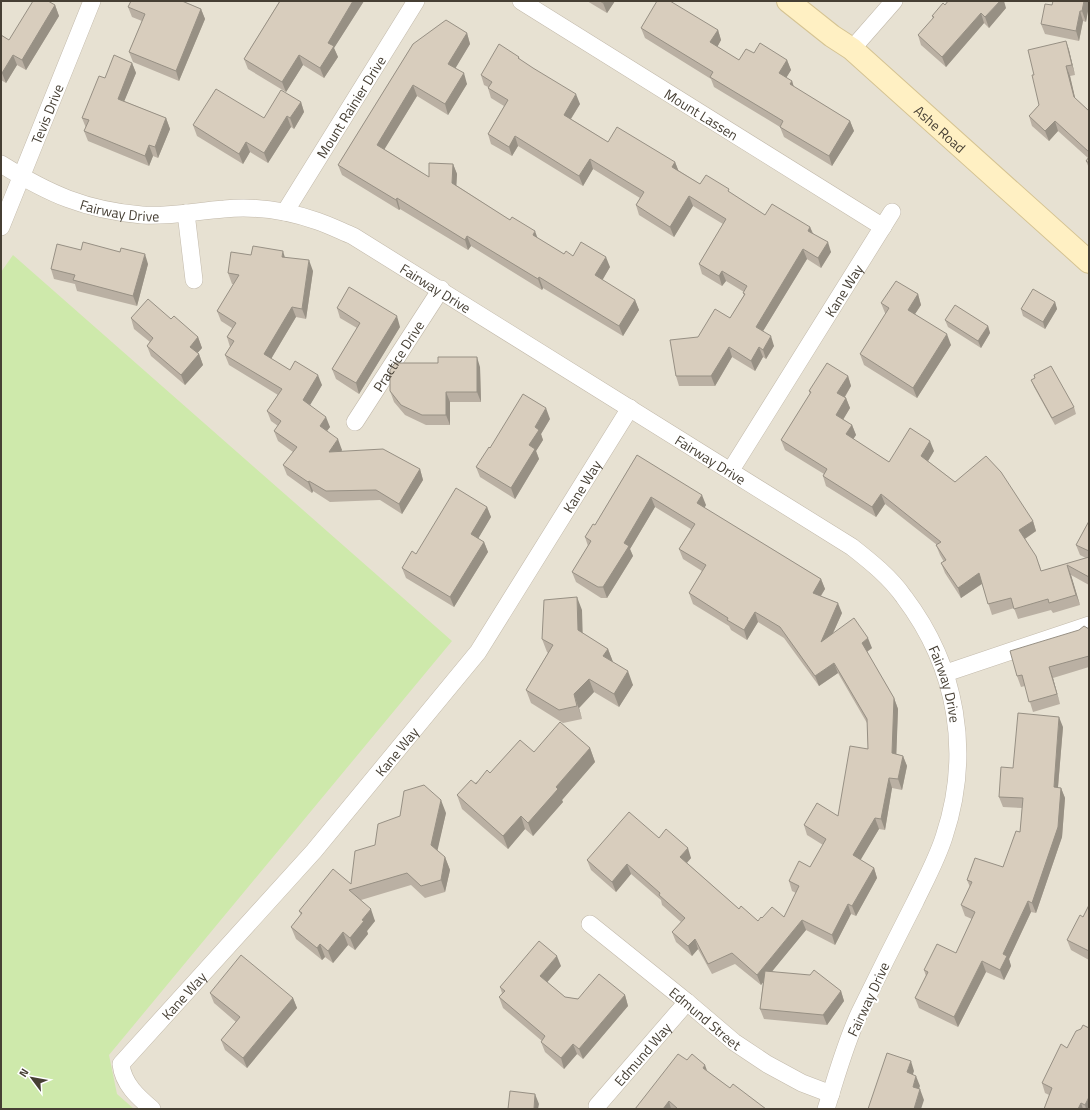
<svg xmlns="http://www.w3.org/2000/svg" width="1090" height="1110" viewBox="0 0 1090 1110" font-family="'Titillium Web',sans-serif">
<rect width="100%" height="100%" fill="#f3efe5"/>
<path fill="#e7e1d2" d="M1 1H1089V1109H1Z"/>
<path fill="#cee9ab" d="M13 255 452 641 109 1055 117 1094 134 1109H1V272Z"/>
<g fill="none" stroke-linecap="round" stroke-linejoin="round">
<g stroke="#c2b9aa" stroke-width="18">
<g id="street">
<path id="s1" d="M521 1 883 227"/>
<path d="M852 49 894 1"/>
<path id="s2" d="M1 164C49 194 85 210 142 215 169 217 197 211 224 209 254 206 288 211 317 221 329 225 341 231 353 236L852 547C871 562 890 577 904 597 957 667 972 753 944 837 937 859 925 881 915 902 896 939 877 977 859 1014 845 1044 836 1078 826 1109"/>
<path id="s3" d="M285 212 416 1"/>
<path d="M186 213 194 280"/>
<path id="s4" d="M1 227 92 1"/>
<path id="s5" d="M355 422 441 289"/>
<path id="s6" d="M731 470 892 212"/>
<path d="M946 673 1089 625"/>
<path id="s7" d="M590 924 687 1002 734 1042 767 1064 802 1083 831 1094"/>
<path id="s8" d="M597 1106 687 1002"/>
<path id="s9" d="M152 1109C138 1097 123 1084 121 1064L314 851 478 652 630 408"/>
</g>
</g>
<g stroke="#d5c392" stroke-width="24">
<g id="secondary">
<path id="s10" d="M788 1 832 36 852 49 1089 262"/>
</g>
</g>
<use href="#street" stroke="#fff" stroke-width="17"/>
<use href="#secondary" stroke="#fff0c3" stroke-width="22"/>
</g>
<path fill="#bab0a3" d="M131 1H186L185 2 201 9 205 19 179 81 133 62 129 52 142 21 132 17 128 7Z
M277 1H364L334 48 338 57 324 78 303 65 286 92 248 69 244 59 279 2Z
M587 1H615L607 13Z
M1089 1 1086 22 1083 21 1079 41 1045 34 1041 24 1052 5Z
M55 5 59 16 26 70 17 65 6 83 1 80V35L9 40Z
M1006 8 989 28 984 23 946 67 921 45 918 35 933 19 932 16Z
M641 28 718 30 721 40 717 47 739 60 754 53 787 60 791 70 786 78 792 81 794 87 850 121 854 131 832 166 784 137 780 127 714 87 711 79 645 38Z
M467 33 470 44 455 68 467 84 448 115 417 96 384 149 429 177 453 164 457 174 456 185 537 238 564 254 573 256 610 267 602 280 635 300 639 310 623 336 543 288 542 290 471 246 468 250 400 209 399 210 342 175 338 165 413 44Z
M1066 41 1069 50 1075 75 1070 76 1075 98 1089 111V168L1086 161 1088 158 1058 131 1049 141 1032 126 1029 116 1039 105 1034 75Z
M519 57 520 60 580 104 571 119 608 142 675 162 678 170 700 184 731 193 765 215 810 227 813 233 831 252 821 268 807 259 763 331 774 346 766 359 763 357 755 371 732 357 715 386H679L676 376 698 337 730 318 744 295 743 293 744 292 726 281 722 286 702 274 699 264 723 224 693 206 674 237 639 215 636 205 640 198 593 169 583 186 518 146 512 156 491 144 488 134 504 106 491 98 488 88V87L484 85 481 75Z
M132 63 136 73 124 101 166 118 170 129 158 158 153 156 149 166 88 141 84 131 86 128 82 118 105 78Z
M301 102 304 112 294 129 291 127 268 163 250 152 243 164 197 136 193 125 264 118Z
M81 250 148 264 137 306 77 291 75 284 54 279 51 269Z
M251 255 285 257 313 271 306 319 296 317 271 359 290 370 322 385 310 405 330 427 327 431 342 450 341 452 420 469 423 480 402 514 380 500 330 502 313 491 312 493 287 475 283 465 293 452 278 441 274 431 278 426 271 421 267 411 278 395 229 365 225 355 230 347 227 337 232 328 221 321 217 311 234 284H232L228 273Z
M918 294 921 305 915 314 951 345 917 398 864 365 860 354 886 314 885 313 881 303Z
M1055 302 1057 309 1045 329 1023 316 1021 309Z
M337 308 400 327 359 394 336 379 332 369 357 328 340 318Z
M131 318 171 319 198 337 202 348 197 353 199 354 203 365 185 385 151 356 147 346 150 342 134 329Z
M945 320 988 326 990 333 981 348 948 327Z
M480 367 481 402H450V425H426L405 415 394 402 390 391Z
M848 376 851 386 845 397 846 398 850 408 843 419 852 425 856 435 853 439 889 462 934 451 928 461 955 482 1033 521 1036 531 1025 539 1040 566 1041 571 1086 558 1080 555 1076 545 1089 521V585L1071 575 1080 605 1053 613 1051 610 1018 619 1014 608 992 615 982 584 961 598 945 573 941 563 944 562 940 555 936 545H937L885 504 876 517 826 486 823 476 824 474 785 450 781 440 810 394 809 391Z
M1031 380 1074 407 1076 414 1055 425 1034 387Z
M550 419 541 434 543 440 536 451 539 459 515 499 480 477 476 467 490 448Z
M637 455 706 505 704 508 821 579 825 589 821 596 842 613 833 633 872 648 867 652 894 698 898 709 896 754 903 756 907 766 902 790 892 788 885 830 879 829 860 860 874 868 877 878 856 916 851 914 835 945 806 930 772 971 841 991 844 1001 827 1025 764 1019 760 1009 763 982 761 985 735 964 712 974 698 949 692 956 676 942 672 932 681 922 662 905 661 900 631 874 616 892 591 870 587 860 659 838 691 858 687 863 739 909 758 921 762 918 784 917 796 893 792 891 789 881 810 867 823 845 807 835 804 825 838 816 868 749 867 723 838 673 819 686 784 638 758 622 747 640 731 630 729 626 693 604 689 593 702 571 683 559 679 549 691 529 655 507 630 549 633 556 607 598H601L576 582 572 572 588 546 585 537 595 525Z
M487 507 491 517 478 538 484 542 488 552 454 607 406 578 402 568 416 554Z
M582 610V633L608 649 613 662 633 685 619 707 594 692 579 708 582 719 563 723 531 703 526 690 548 653 547 652 542 639Z
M1089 629V667L1053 678 1060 704 1033 712 1025 686 1021 687 1017 676Z
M1063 727 1058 788H1061L1065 798 1062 837 1036 913 1031 912 1009 959 1011 966 1004 980 986 972 958 1027 919 1008 915 998 926 976 924 970 956 953 972 919 965 916 961 905 970 887 967 880 1003 867 1020 832 1022 808 1003 807 999 797 1013 768Z
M590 748 595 762 562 800 563 802 533 836 525 829 508 849 462 809 457 795 490 773 534 752Z
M446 813 437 850 445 857 450 870 445 892 425 898 411 885 361 900 375 921 367 931 368 934 355 950 348 945 333 963 325 957 322 960 296 939 291 927 301 915 299 911 351 884 375 845Z
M1089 905V960L1071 950 1067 940 1083 917Z
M561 966 547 982 565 997 578 999 625 995 628 1006 583 1059 577 1054 564 1069 545 1052 541 1042 542 1041 503 1008 499 997 502 993 500 987Z
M210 993 293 998 297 1008 247 1068 225 1050 221 1040 236 1022 214 1003Z
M1067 1048 1089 1109H1044L1049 1095 1045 1093 1042 1083Z
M687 1060 707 1071 730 1088 766 1109H635Z"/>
<path fill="#979084" d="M353 1H364L334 48 338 57 324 78 320 68 328 43Z
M604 1H615L607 13 603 3Z
M1000 1H1004L1006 8 989 28 985 17Z
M1084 1H1089V6L1086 22 1082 11Z
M55 5 59 16 26 70 22 60Z
M201 9 205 19 179 81 176 71Z
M1080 11 1083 21 1079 41 1076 31Z
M981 13 984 23 946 67 942 57Z
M718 30 721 40 714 53 710 42Z
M467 33 470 44 452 74 448 64Z
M1066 41 1069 50 1075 75 1072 65Z
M13 55 17 65 6 83 2 73Z
M299 55 303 65 286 92 282 82Z
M787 60 791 70 783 83 779 73Z
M132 63 136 73 121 109 118 99Z
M1066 66 1070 76 1077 106 1074 97Z
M464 73 467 84 448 115 445 104Z
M792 81 795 91 790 84Z
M413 85 417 96 381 155 377 145Z
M576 94 580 104 567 125 564 115Z
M301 102 304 112 294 129 290 118Z
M287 116 291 127 268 163 264 153Z
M166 118 170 129 158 158 155 147Z
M850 121 854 131 832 166 829 156Z
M1055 121 1058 131 1049 141 1045 131Z
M515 136 518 146 512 156 509 147Z
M246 142 250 152 243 164 239 154Z
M149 145 153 156 149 166 145 156Z
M590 159 593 169 583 186 579 176Z
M675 162 679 172 672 167Z
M453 164 457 174 456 193 452 183Z
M689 196 693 206 674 237 670 227Z
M397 198 400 209 399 210 396 200Z
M810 227 814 237 808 231Z
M535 231 539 242 533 235Z
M467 236 471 246 468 250 465 240Z
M828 242 831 252 821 268 818 258Z
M803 249 807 259 760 336 756 327Z
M283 251 286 261 282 257Z
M145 254 148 264 137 306 133 296Z
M606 257 610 267 599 286 595 275Z
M309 260 313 271 306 319 302 309Z
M722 271 726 281 722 286 719 276Z
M539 277 543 288 542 290 538 279Z
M918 294 921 305 911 320 908 310Z
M635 300 639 310 623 336 619 326Z
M1055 302 1057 309 1045 329 1043 322Z
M292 307 296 317 268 364 264 354Z
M397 316 400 327 359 394 356 383Z
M988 326 990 333 981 348 978 341Z
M947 334 951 345 917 398 913 388Z
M771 336 774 346 766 359 763 350Z
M198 337 202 348 194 357 190 347Z
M729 347 732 357 715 386 711 376Z
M759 347 763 357 755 371 751 361Z
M199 354 203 365 185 385 181 375Z
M477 357 480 367 481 402 477 392Z
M318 375 322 385 307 410 303 400Z
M848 376 851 386 841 403 837 393Z
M446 392 450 402V425L446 415Z
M846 398 850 408 840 425 836 415Z
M546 408 550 419 541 434 543 440 536 451 539 459 515 499 511 488 529 445 535 427Z
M326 417 330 427 323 436 320 426Z
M852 425 856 435 850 444 846 434Z
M338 439 342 450 333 462 329 452Z
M930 441 934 451 925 466 921 456Z
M420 469 423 480 402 514 399 504Z
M309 481 313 491 312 493 308 482Z
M881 494 885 504 876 517 872 507Z
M702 495 706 505 701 514 697 503Z
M651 497 655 507 630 549 633 556 607 598 603 587 624 543Z
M487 507 491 517 475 544 471 534Z
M1033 521 1036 531 1023 540 1019 530Z
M484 542 488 552 454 607 450 597Z
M1067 565 1071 575 1080 605 1076 595Z
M979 573 983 583 961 598 958 588Z
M821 579 825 589 816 603 813 593Z
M577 597 582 610 583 644 578 630Z
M838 603 842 613 824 653 821 642Z
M755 612 758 622 747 640 744 630Z
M868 638 872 648 865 653 862 643Z
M608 649 613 662 603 656Z
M834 663 838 673 819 686 815 676Z
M1049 667 1053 678 1060 704 1057 694Z
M628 671 633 685 619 707 614 694Z
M589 679 594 692 579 708 582 719 574 694Z
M894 698 898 709 896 764 892 753Z
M1059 717 1063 727 1057 798 1054 787Z
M590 748 595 762 562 800 563 802 533 836 528 823 556 787Z
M903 756 907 766 902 790 898 779Z
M889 778 892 788 885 830 881 819Z
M1061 788 1065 798 1062 837 1036 913 1032 903Z
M441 800 446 813 436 857 431 845Z
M521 816 525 829 508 849 503 836Z
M875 818 879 829 857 866 853 855Z
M688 848 691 858 683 867 680 857Z
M445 857 450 870 445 892 441 880Z
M627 864 631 874 616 892 612 882Z
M874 868 877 878 856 916 852 906Z
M1028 901 1031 912 1009 959 1011 966 1004 980 1000 970 1003 954Z
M848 904 851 914 835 945 832 935Z
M371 909 375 921 367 931 368 934 355 950 350 938 362 920Z
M802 920 806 930 761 985 757 975Z
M343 932 348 945 333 963 328 951Z
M695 939 698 949 692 956 688 946Z
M320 944 325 957 322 960 317 948Z
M557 956 561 966 544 986 540 976Z
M982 961 986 972 958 1027 954 1017Z
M841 991 844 1001 827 1025 823 1015Z
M625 995 628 1006 583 1059 579 1049Z
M293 998 297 1008 247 1068 243 1058Z
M573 1044 577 1054 564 1069 561 1058Z
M911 1061 914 1071 910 1083 907 1072Z
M705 1065 709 1076 703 1068Z
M916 1076 920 1086 916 1097 913 1087Z
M920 1089 924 1100 921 1109H914Z
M535 1094 539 1104 538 1109H534Z
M1089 1097V1109H1086L1085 1105Z
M669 1101 671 1109H663Z
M1081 1103 1083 1109H1078Z"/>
<path fill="#d8cdbd" stroke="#979084" d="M33 1H48L55 5 22 60 13 55 2 73 1 72V35L9 40Z
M131 1H182L201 9 176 71 129 52 145 14 128 7Z
M280 1H353L328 43 334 46 320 68 299 55 282 82 244 59Z
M600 1H604L603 3Z
M657 1H670L718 30 710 42 739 60 746 49 754 53 760 43 787 60 779 73 792 81 790 84 850 121 829 156 780 127 783 121 710 77 713 72 641 28Z
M948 1H1000L985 17 981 13 942 57 918 35 934 17 932 16 943 3 945 5Z
M1053 1H1084L1082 11H1080L1076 31 1041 24 1045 4 1052 5Z
M446 20 467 33 448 64 464 73 445 104 413 85 377 145 429 177V163L453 164 452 183 510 220 512 217 535 231 533 235 564 254 566 251 573 256 581 242 606 257 595 275 635 300 619 326 539 277 538 279 467 236 465 240 397 198 396 200 338 165 413 44Z
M1066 41 1072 65 1066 66 1074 97 1089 111V152L1055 121 1045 131 1029 116 1039 105 1032 75H1034L1028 50Z
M499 44 519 57 518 58 533 68 576 94 564 115 608 142 617 127 675 162 672 167 700 184 706 175 729 189 728 191 765 215 772 204 810 227 808 231 828 242 818 258 803 249 756 327 771 336 763 350 759 347 751 361 729 347 711 376H676L670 340 698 337 715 309 730 318 745 294 743 293 747 286 722 271 719 276 699 264 726 219 689 196 670 227 636 205 644 192 590 159 579 176 515 136 509 147 488 134 508 100 488 88 492 82 481 75Z
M114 55 132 63 118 99 166 118 155 147 149 145 145 156 84 131 89 120 82 118 99 76 105 78Z
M216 89 264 118 281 90 301 102 290 118 287 116 264 153 246 142 239 154 193 125Z
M1089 157V163L1086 161Z
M83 242 120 252 121 248 145 254 133 296 73 280 75 275 51 269 57 244 81 250Z
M253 246 283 251 282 257 309 260 302 309 292 307 264 354 290 370 295 361 318 375 303 400 326 417 320 426 338 439 329 452 383 449 420 469 399 504 376 490 326 491 309 481 308 482 283 465 297 447 274 431 281 421 267 411 282 389 225 355 234 341 227 337 236 323 217 311 239 275 228 273 231 252 251 255Z
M896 281 918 294 908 310 947 334 913 388 860 354 889 308 881 303Z
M349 287 397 316 356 383 332 369 360 323 337 308Z
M1033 289 1055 302 1043 322 1021 309Z
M148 299 171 319 174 316 198 337 190 347 199 354 181 375 147 346 153 338 131 318Z
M955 305 988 326 978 341 945 320Z
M438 357H477V392H446V415H422L401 405 390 391V370L395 363H438Z
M827 363 848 376 837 393 846 398 836 415 852 425 846 434 889 462 910 428 930 441 921 456 955 482 986 456 1001 472 1033 521 1019 530 1036 556 1041 571 1089 557V577L1067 565 1076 595 1049 603 1048 599 1014 609 1011 598 988 604 979 573 958 588 941 563 946 560 936 545 941 542 881 494 872 507 823 476 827 469 781 440 811 392 809 391Z
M1051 366 1074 407 1052 418 1031 380 1035 378 1034 375Z
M523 394 546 408 535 427 539 430 529 445 535 449 511 488 476 467 489 447 490 448Z
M637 455 702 495 697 503 821 579 813 593 838 603 821 642 854 618 868 638 862 643 894 698 892 753 903 756 898 779 889 778 881 819 875 818 853 855 874 868 852 906 848 904 832 935 802 920 757 975 732 953 708 964 695 939 688 946 672 932 685 918 659 895 660 893 627 864 612 882 587 860 629 812 659 838 666 829 688 848 680 857 739 909 741 906 758 921 761 917 762 918 772 907 784 917 799 886 789 881 799 861 810 867 826 839 804 825 817 803 838 816 850 746 868 749 867 719 834 663 815 676 780 627 755 612 744 630 727 620 728 618 689 593 706 565 679 549 695 524 651 497 624 543 629 546 603 587H598L572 572 591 541 585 537 593 524 595 525Z
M456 488 487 507 471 534 484 542 450 597 402 568 412 551 416 554Z
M1089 521V551L1076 545Z
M577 597 578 630 608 649 603 656 628 671 614 694 589 679 574 694 577 706 559 710 526 690 553 645 542 639 544 600Z
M1084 626 1089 629V656L1049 667 1057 694 1029 702 1022 675 1017 676 1010 651 1079 630Z
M1018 713 1059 717 1054 787 1061 788 1058 827 1032 903 1028 901 1003 954 1007 956 1000 970 982 961 954 1017 915 998 928 972 924 970 937 944 956 953 975 912 961 905 972 882 967 880 975 858 1003 867 1016 831 1020 832 1023 798 999 797 1001 767 1013 768Z
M560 722 590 748 556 787 558 789 528 823 521 816 503 836 457 795 471 780 476 784 487 770 490 773 520 740 534 752Z
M424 785 441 800 431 845 445 857 441 880 421 886 407 873 349 890 371 909 362 920 364 921 350 938 343 932 328 951 320 944 317 948 291 927 302 913 299 911 333 869 351 884 355 851 375 845 378 824 400 816 404 791Z
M1089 905V951L1067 940 1080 915 1083 917Z
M539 941 557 956 540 976 565 997 578 999 599 974 625 995 579 1049 573 1044 561 1058 541 1042 545 1036 499 997 505 991 500 987Z
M241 955 293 998 243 1058 221 1040 240 1017 210 993Z
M814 970 841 991 823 1015 760 1009 765 971 810 975Z
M1083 1025 1089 1028V1097L1085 1105 1081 1103 1078 1109H1044L1052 1088 1042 1083 1061 1044 1067 1048 1076 1031 1081 1029Z
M887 1053 911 1061 907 1072 916 1076 913 1087 920 1089 914 1109H868Z
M678 1054 687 1060 692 1054 705 1065 703 1068 730 1088 733 1084 766 1109H678L669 1101 663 1109H635Z
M510 1091 535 1094 534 1109H508Z"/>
<g text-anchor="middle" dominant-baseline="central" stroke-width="4" stroke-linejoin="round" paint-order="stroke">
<g font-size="14" fill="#463f34" stroke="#fff">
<text stroke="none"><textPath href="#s3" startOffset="124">Mount Rainier Drive</textPath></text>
<text stroke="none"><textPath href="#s4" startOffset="122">Tevis Drive</textPath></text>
<text stroke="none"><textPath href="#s1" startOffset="213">Mount Lassen</textPath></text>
<text stroke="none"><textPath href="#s10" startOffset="199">Ashe Road</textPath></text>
<text stroke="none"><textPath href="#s2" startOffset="129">Fairway Drive</textPath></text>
<text stroke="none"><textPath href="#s2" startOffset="465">Fairway Drive</textPath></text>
<text stroke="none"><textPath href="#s6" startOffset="212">Kane Way</textPath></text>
<text stroke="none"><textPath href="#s5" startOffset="79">Practice Drive</textPath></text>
<text stroke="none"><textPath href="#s2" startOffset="789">Fairway Drive</textPath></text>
<text stroke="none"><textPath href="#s9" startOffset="797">Kane Way</textPath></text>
<text stroke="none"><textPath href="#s2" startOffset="1125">Fairway Drive</textPath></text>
<text stroke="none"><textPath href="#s9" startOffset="473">Kane Way</textPath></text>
<text stroke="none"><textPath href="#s9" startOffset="149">Kane Way</textPath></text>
<text transform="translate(868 999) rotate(-65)">Fairway Drive</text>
<text stroke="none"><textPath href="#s7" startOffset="149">Edmund Street</textPath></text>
<text stroke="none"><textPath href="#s8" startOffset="69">Edmund Way</textPath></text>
</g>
</g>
<rect width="1090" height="1110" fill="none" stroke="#463f34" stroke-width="4"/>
<g transform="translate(32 1078) rotate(302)" stroke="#ffffff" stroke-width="3" paint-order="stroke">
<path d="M0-3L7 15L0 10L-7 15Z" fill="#463f34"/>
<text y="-6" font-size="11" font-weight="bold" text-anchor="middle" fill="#463f34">N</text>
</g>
</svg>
